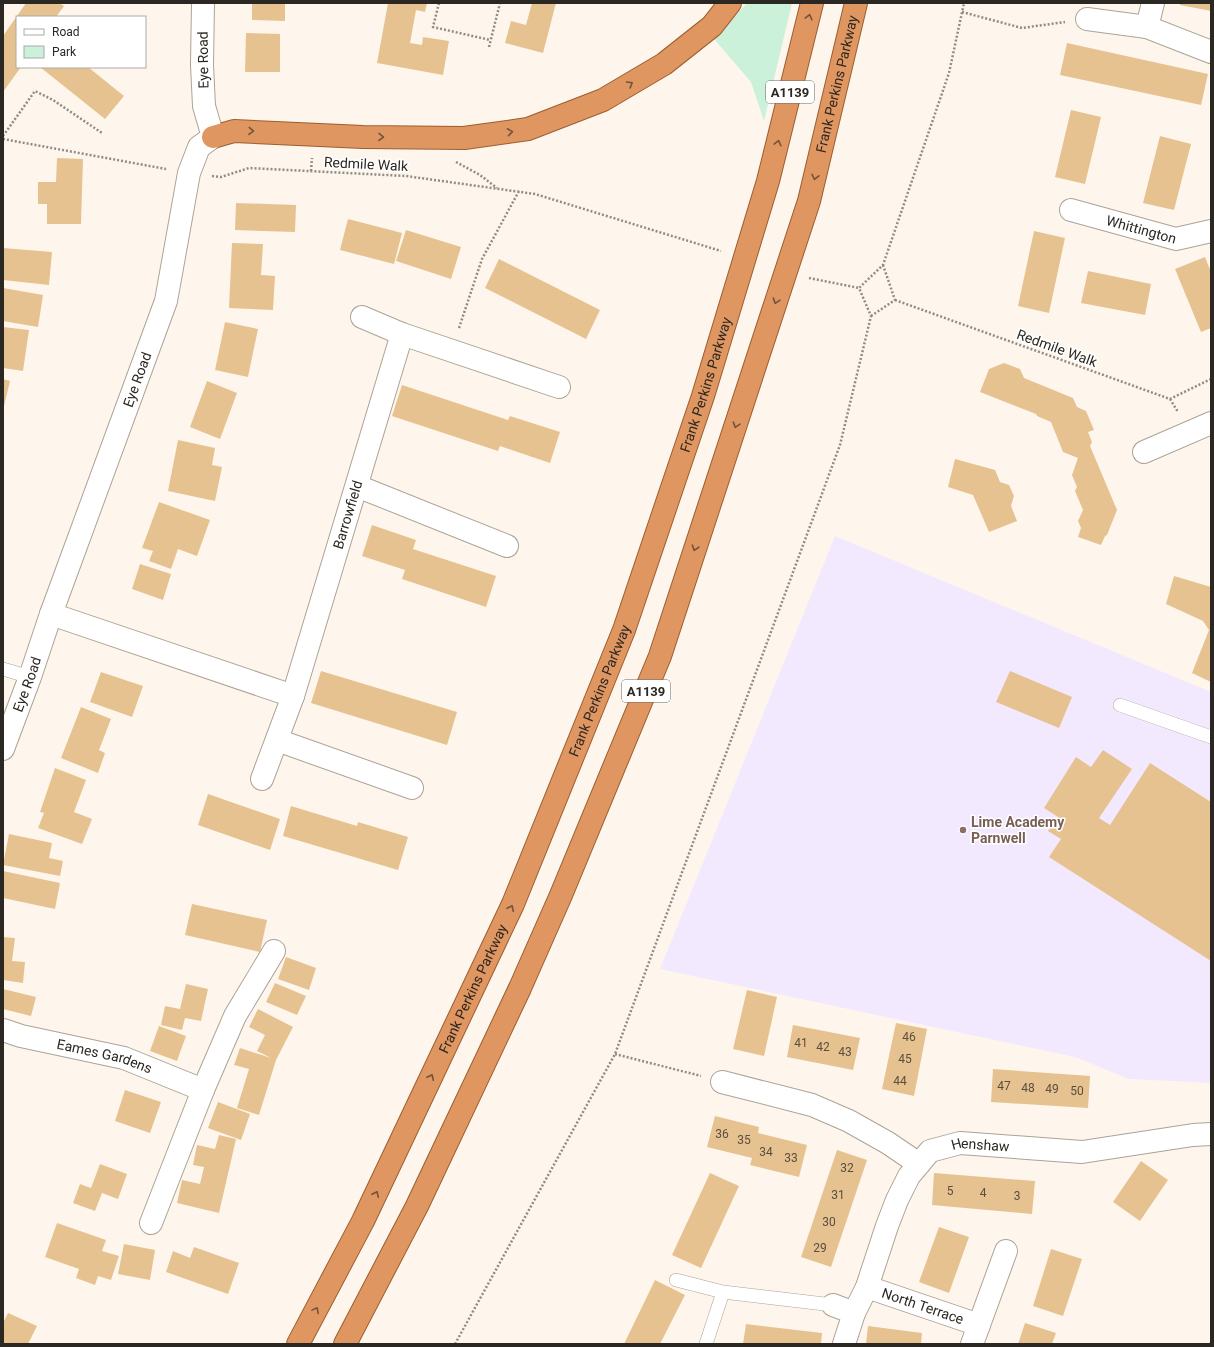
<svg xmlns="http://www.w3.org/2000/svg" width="1214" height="1347" viewBox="0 0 1214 1347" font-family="Roboto,sans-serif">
<rect width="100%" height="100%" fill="#fef6ec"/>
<path fill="#f3e9fe" d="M835 536 1211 692V1083L1129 1079 1075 1057 660 969Z"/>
<path fill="#ccf1da" d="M747 3H792L764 121 751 82 714 39Z"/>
<path fill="#e6c290" d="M26 3H59L64 6 56 17H17V67H21L3 92V36Z
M252 3H285V21L252 20Z
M388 3H427L425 12 416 10 410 43 422 45 423 37 449 41 443 75 377 63Z
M532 3H556L543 53 505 43 511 21 526 25Z
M1180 3H1211V11L1180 5Z
M246 33 280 34V72H245Z
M1067 43 1208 74 1201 105 1060 75Z
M40 67H88L124 96 105 119Z
M1071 110 1101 117 1085 184 1055 177Z
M1160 136 1191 144 1174 210 1143 203Z
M57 158 83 159 81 224H47V204H38V182H56Z
M236 203 296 205 295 232 235 230Z
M348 219 402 233 394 264 340 250Z
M406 230 461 247 451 279 396 261Z
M1034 231 1065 238 1049 313 1018 306Z
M232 243 263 244 261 275 275 276 273 310 229 308Z
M3 248 52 252 49 285 3 280Z
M1205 257 1211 272V328L1201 332 1175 269Z
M499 259 600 310 586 339 485 288Z
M1088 271 1151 284 1145 315 1081 303Z
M3 288 43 295 38 327 3 321Z
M225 322 258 329 248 377 215 370Z
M3 327 29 330 23 371 3 368Z
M1004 363 1020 369 1024 378 1073 398 1077 407 1086 411 1094 430 1088 432 1092 442 1090 446 1117 510 1107 535 1105 536 1101 545 1078 537 1081 528 1078 521 1083 510 1075 491 1077 487 1072 475 1078 458 1063 452 1051 422 1037 416 1036 414 980 392 989 369Z
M3 379 10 381 4 406H3Z
M207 381 237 393 220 439 190 427Z
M402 385 508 420 510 416 560 432 550 463 500 446 498 451 392 416Z
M178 440 215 448 212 465 222 467 215 501 168 491Z
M955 459 995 470 1000 482 1009 485 1014 496 1011 506 1017 521 989 532 973 495 948 487Z
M159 502 210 520 197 556 178 549 171 569 149 561 153 551 142 548Z
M372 525 416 540 413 549 496 576 486 607 402 579 405 570 362 556Z
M140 564 171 574 163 600 132 589Z
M1174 576 1211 587V682L1192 673 1209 630 1203 621 1166 604Z
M321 671 457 712 447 745 311 703Z
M1010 671 1072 697 1059 728 996 702Z
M101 672 143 686 132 717 90 702Z
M81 707 111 719 99 750 105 753 98 773 61 758Z
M1103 750 1132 769 1099 818 1110 825 1150 763 1211 802V961L1049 857 1061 839 1048 831 1058 817 1044 808 1076 757 1091 767Z
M55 768 86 780 74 812 92 819 82 844 38 828 44 813 40 812Z
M208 794 280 819 270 850 198 825Z
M291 806 357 826 358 822 408 837 398 870 283 836Z
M9 834 52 843 49 858 63 861 60 876 3 865Z
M3 871 60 883 55 909 3 898Z
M192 904 267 920 260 952 185 935Z
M3 937 15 938 12 961 25 962 23 983 3 980Z
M286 957 316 968 309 990 278 979Z
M275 983 306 996 297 1015 266 1002Z
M186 984 208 989 201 1021 185 1018 182 1030 161 1025 165 1006 180 1009Z
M3 989 36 997 31 1016 3 1009Z
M747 990 777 997 764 1056 733 1049Z
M258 1009 293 1027 276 1060 259 1115 237 1108 249 1069 234 1065 240 1048 271 1058 257 1051 265 1035 249 1027Z
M896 1023 927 1029 914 1096 882 1089Z
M793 1025 860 1038 853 1070 787 1057Z
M159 1026 186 1036 177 1061 150 1051Z
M993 1069 1090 1076 1088 1108 991 1102Z
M125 1090 161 1102 150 1133 115 1121Z
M218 1102 250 1114 241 1140 208 1128Z
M715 1116 759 1127 758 1133 807 1145 799 1177 750 1165 752 1158 707 1147Z
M219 1135 236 1139 219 1213 177 1203 182 1180 200 1184 204 1167 193 1165 197 1145 215 1149Z
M837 1150 867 1160 831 1267 801 1257Z
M1141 1161 1168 1180 1140 1221 1113 1202Z
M100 1164 127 1174 118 1199 102 1193 95 1211 73 1203 80 1184 91 1188Z
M710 1173 739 1186 701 1268 672 1255Z
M934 1173 1035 1181 1032 1214 932 1205Z
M57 1223 106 1240 102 1251 119 1256 111 1280 98 1276 95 1285 76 1278 79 1269 45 1257Z
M939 1227 969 1237 949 1293 919 1282Z
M124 1244 155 1250 150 1280 118 1274Z
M194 1247 239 1263 228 1294 166 1272 173 1251 190 1258Z
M1051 1249 1082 1259 1063 1316 1033 1306Z
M655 1280 685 1295 660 1344H624Z
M8 1313 37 1326 28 1344H3V1323Z
M1025 1323 1056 1333 1052 1344H1018Z
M746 1324 822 1333 821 1344H743Z
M868 1326 922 1333 921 1344H866Z"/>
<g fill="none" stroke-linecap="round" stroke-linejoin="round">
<g stroke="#aca396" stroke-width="14">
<path id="service" d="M3 669 30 677
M1120 705 1211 737
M676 1280 723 1292 833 1305
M706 1344 723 1292"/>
</g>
<g stroke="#aca396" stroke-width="24">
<g id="minor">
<path d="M1087 19 1147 27 1211 52"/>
<path d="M1147 27 1153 3"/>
<path id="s1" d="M1071 210 1176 239 1211 231"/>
<path d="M362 317 402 334 559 387"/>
<path d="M1144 452 1211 423"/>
<path d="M357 486 507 546"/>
<path d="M51 614 293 696"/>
<path d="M277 740 412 788"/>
<path id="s2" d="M262 779 293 696 402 334"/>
<path id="s3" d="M3 1030 21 1036 124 1058 203 1090"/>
<path d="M722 1082 812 1105 849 1121 888 1143 919 1164"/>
<path d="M151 1223 203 1090 235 1016 274 951"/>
<path id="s4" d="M867 1287 979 1325"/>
<path d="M833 1305 854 1313 844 1344"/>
<path id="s5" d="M854 1313 867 1287 887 1226 897 1200 909 1176 930 1151 960 1143 1082 1152 1193 1135 1211 1134"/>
<path d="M972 1344 1006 1251"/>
</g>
</g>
<g stroke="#aca396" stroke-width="24">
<g id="tertiary">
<path id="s6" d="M3 749 30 677 51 614 166 301 189 173 199 147 213 137 204 106 202 65 203 3"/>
</g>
</g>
<g stroke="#9b5e30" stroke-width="24">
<g id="trunk">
<path d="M213 137 234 131 363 137 464 138 528 129 603 100 664 64 712 26 730 3"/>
<path id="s7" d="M298 1344 363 1221 513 904 624 630 703 396 768 181 812 3"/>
<path id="s8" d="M345 1344 417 1206 520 988 561 895 660 656 809 201 856 3"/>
</g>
</g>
<path stroke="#918b84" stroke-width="2.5" stroke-dasharray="2 2" stroke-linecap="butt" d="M439 3 433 27 490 40
M962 12 1022 28 1065 22
M489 47 500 3
M3 136 35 91 53 100 102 133
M3 139 166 169
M456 162 480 175 497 188
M311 171 312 158
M212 176 221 177 249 168 406 176 535 194 721 251
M809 278 859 288
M895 300 1170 399 1211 379
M871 316 895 300 883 265
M459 328 482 259 519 191
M1170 399 1178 412
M615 1054 701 1076
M455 1344 615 1054 840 445 871 316 859 288 883 265 949 73 964 3
M1210 1344 1211 1343"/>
<use href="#service" stroke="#fff" stroke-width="13"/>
<use href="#minor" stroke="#fff" stroke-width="22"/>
<use href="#tertiary" stroke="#fff" stroke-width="22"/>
<use href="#trunk" stroke="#df9660" stroke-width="22"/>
</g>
<defs><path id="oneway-chevron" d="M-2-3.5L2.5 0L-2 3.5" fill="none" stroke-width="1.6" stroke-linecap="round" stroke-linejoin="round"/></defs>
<g stroke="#73533b">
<use href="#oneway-chevron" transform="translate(809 17) rotate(-76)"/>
<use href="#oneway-chevron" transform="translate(630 84) rotate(-31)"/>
<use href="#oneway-chevron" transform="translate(251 131) rotate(3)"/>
<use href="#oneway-chevron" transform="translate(510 132) rotate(-8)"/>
<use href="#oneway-chevron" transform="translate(381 137) rotate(1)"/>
<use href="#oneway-chevron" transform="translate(778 143) rotate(-76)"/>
<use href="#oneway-chevron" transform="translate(815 177) rotate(103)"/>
<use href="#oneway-chevron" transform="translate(776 301) rotate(108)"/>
<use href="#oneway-chevron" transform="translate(736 425) rotate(108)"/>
<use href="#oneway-chevron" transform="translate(695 548) rotate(108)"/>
<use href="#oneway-chevron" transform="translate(511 908) rotate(-65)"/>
<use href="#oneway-chevron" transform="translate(431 1077) rotate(-65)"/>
<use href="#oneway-chevron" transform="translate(376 1194) rotate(-65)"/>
<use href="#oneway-chevron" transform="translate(316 1310) rotate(-62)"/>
</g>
<circle fill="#8d6e63" stroke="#fff" stroke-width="1.5" cx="963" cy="830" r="4"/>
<g text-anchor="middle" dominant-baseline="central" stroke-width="3" stroke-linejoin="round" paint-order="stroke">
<g font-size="12" fill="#5a4e3e">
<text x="909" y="1037">46</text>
<text x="801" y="1043">41</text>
<text x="823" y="1047">42</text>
<text x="845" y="1052">43</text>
<text x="905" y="1059">45</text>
<text x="900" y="1081">44</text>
<text x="1004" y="1086">47</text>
<text x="1028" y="1088">48</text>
<text x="1052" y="1089">49</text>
<text x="1077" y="1091">50</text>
<text x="722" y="1134">36</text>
<text x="744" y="1140">35</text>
<text x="766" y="1152">34</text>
<text x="791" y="1158">33</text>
<text x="847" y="1168">32</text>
<text x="950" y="1191">5</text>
<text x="983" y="1193">4</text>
<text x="838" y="1195">31</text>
<text x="1017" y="1196">3</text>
<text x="829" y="1222">30</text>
<text x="820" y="1248">29</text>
</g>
<g fill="#fff" stroke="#6b6864" stroke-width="1">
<rect x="766" y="81" width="48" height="22" rx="3"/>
<rect x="622" y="680" width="48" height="22" rx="3"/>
</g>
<g font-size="13" font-weight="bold" fill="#2b2722">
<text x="790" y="92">A1139</text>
<text x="646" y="691">A1139</text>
</g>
<g font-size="14" fill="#2b2722" stroke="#fff">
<text transform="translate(203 60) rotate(-91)">Eye Road</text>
<text stroke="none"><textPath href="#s8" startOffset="1356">Frank Perkins Parkway</textPath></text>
<text transform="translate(366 164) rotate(3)">Redmile Walk</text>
<text stroke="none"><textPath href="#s1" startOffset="73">Whittington</textPath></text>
<text transform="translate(1057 348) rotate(20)">Redmile Walk</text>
<text stroke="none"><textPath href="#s6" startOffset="393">Eye Road</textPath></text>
<text stroke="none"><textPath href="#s7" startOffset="1044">Frank Perkins Parkway</textPath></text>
<text stroke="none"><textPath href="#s2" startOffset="278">Barrowfield</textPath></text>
<text stroke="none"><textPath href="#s6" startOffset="69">Eye Road</textPath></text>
<text stroke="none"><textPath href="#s7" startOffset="720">Frank Perkins Parkway</textPath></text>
<text stroke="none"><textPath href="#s7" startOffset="396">Frank Perkins Parkway</textPath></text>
<text stroke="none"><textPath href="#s3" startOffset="105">Eames Gardens</textPath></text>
<text stroke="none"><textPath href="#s5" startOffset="232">Henshaw</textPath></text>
<text stroke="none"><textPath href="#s4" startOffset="59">North Terrace</textPath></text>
</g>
<g font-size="14" font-weight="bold" fill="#785e54" stroke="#fff" text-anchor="start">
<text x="971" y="822">Lime Academy<tspan x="971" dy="16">Parnwell</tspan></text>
</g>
</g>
<rect width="1214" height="1347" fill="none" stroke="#2b2722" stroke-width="8"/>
<rect x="16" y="16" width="130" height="52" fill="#ffffff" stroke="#aaa9a7"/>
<rect x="24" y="29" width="20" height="6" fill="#ffffff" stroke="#aaa9a7"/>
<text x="52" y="36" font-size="12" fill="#2b2722">Road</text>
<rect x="24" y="46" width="20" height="12" fill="#ccf1da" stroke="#aaa9a7"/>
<text x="52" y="56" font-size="12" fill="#2b2722">Park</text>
</svg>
